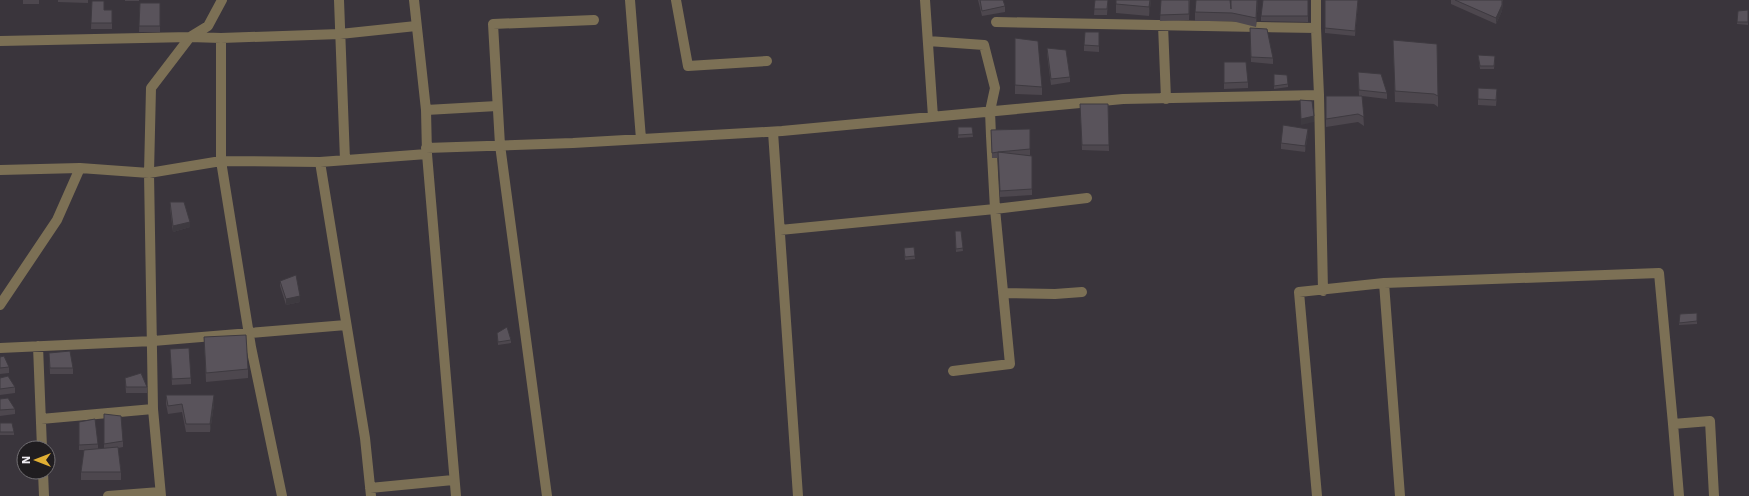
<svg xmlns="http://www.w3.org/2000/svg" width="1749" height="496" viewBox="0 0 1749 496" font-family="'Work Sans',sans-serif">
<rect width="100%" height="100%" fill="#3a353c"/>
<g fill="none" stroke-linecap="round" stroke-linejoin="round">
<path stroke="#7c7055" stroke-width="10" d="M339 0 345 160
M414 0 426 110 427 154 456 496
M630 0 641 139
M676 0 688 66 767 61
M925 0 933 117
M996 22 1316 28
M1163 25 1166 99
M221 38 340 34 416 26
M0 41 190 37 221 38V161L251 347 282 496
M928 41 984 45 995 88 990 111 991 136 995 209 1010 364 953 371
M1319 95 1323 291
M426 110 497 106
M773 132 798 496
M426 148 573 143 782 131 1123 99 1319 95 1316 28V0
M320 162 365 438 371 496
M0 170 80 168 149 173 221 161 320 162 427 154
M780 230 995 209 1087 198
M1384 283 1400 496
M1003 293 1055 294 1082 292
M0 305 57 220 80 168
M38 346 42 448
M0 348 153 341 346 325
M41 419 153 409
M1673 424 1679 496
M43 472 44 496
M370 488 453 480
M108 496 160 492
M161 496 153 409 149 173 151 88 190 37 208 26 222 0
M547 496 500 145 493 24 594 20
M1317 496 1299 292 1384 283 1659 273 1673 424 1710 421 1714 496"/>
</g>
<path fill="#4d474e" d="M23 0H39V4H23Z
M58 0H88V3L58 2Z
M125 0H139V1H125Z
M978 0H1003L1005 6V12L982 16Z
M1095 0H1108L1107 15H1094Z
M1116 0H1151L1149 16 1116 13Z
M1161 0H1190L1189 20 1160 21Z
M1231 0H1258L1256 27 1232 21H1195V12L1231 9Z
M1325 0 1358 4 1355 36 1325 33Z
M1451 0H1503L1502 11 1496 24 1451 4Z
M92 1 104 10H112V29H91Z
M140 3H160V32H139Z
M1748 10V25L1737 24 1738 11Z
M1261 16H1308V22L1261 21Z
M1250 28 1273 58V64L1251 62Z
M1099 32V52L1084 51V45Z
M1015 38 1042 87V95L1015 94Z
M1393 40 1438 96V107L1434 104 1395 102Z
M1047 48 1070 77V82L1051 85 1047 54Z
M1478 55 1495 59 1494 69H1480Z
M1224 62 1248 82V88L1224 89Z
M1358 72 1387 93V99L1362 96 1364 126 1358 122 1326 127V96H1359Z
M1274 74 1288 84V87L1274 89Z
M1478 88 1497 94 1496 106 1478 105Z
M1080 104H1108L1109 151 1082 150Z
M972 127 973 137 958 138V130Z
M1030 129V155H1024L1032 156V195L1000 197 998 158H992L991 130Z
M1308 134 1305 152 1281 149V143Z
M170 202 190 227 173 232 170 208Z
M961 231 963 251 956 252 955 234Z
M914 247 915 259 905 260 904 251Z
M280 281 300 302 286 305 280 286Z
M1697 313V324L1679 325V323Z
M497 333 511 340V343L498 345Z
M204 337 248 369V378L206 382Z
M170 349 191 378V384L172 385Z
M49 353 73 368V374H50Z
M0 357 9 367V373L0 374Z
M0 378 15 387V393L0 395Z
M125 378 147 387V393H126Z
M166 395 214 404 210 432H186L182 412 168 414 166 404Z
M0 399 15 409V414L0 416Z
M104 414 123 441V447L118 448 121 472V480H81V472L84 450H79V422L98 444V449L104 448Z
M0 423 14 432V435H0Z"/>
<path fill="#3e3a40" d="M1150 0H1151L1149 16V7Z
M1257 0H1258L1256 27V18Z
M1358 0V4L1355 36V31Z
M1503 0 1502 11 1496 24V18Z
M1314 116V122L1301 125V119Z
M1308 129V134L1305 152V146Z
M190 222V227L173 232V226Z
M300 296V302L286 305V299Z
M214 395V404L210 432V424Z"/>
<path fill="#59535b" stroke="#3e3a40" d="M980 0H1003L1005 6 982 11Z
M1095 0H1108L1107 9H1094Z
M1116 0H1150L1149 7 1116 4Z
M1161 0H1189V14L1160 15Z
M1196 0H1230L1231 9V0H1257L1256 18 1232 13 1195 12Z
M1263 0H1308V16H1261Z
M1325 0H1358L1355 31 1325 28Z
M1455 0H1502V5L1496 18Z
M92 1H104V10H112V23H91Z
M140 3H160V26H139Z
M1748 10V22H1737L1738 11Z
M1250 28 1267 29 1273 58 1251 57Z
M1085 32H1099V46L1084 45Z
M1015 38 1038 41 1042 87 1015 85Z
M1393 40 1437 44 1438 96 1434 94 1395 91Z
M1047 48 1066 50 1070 77 1051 79Z
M1478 55 1495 56 1494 66H1480Z
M1224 62H1246L1248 82 1224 83Z
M1358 72 1381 74 1387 93 1359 90Z
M1274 74 1287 75 1288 84 1274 86Z
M1478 88 1497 89 1496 100 1478 99Z
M1326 96H1362L1364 117 1358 114 1326 119Z
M1300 100 1312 101 1314 116 1301 119Z
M1080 104H1108L1109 145H1082Z
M1283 125 1308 129 1305 146 1281 143Z
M958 127H972L973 134 958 135Z
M1030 129V149L998 152 1032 156V189L1000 191 998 152 992 153 991 130Z
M170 202H184L190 222 173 226Z
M955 231H961L963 248 956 249Z
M914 247 915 256 905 257 904 248Z
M296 275 300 296 286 299 280 281Z
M1697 313V321L1679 323 1680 314Z
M507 327 511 340 498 342 497 333Z
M246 335 248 369 206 373 204 337Z
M189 348 191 378 172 379 170 349Z
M70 351 73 368H50L49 353Z
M4 356 9 367 0 368V357Z
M141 373 147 387H126L125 378Z
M8 376 15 387 0 389V378Z
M166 395H214L210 424H186L182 404 168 406Z
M8 398 15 409 0 410V399Z
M104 414 121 416 123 441 104 444Z
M95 419 98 444 79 445V422Z
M0 423H12L14 432H0Z
M118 447 121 472H81L84 450Z"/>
<g transform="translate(36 460) rotate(270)"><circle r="19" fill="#201d20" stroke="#726f73"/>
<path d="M0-3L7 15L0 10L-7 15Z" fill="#e1af34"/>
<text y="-6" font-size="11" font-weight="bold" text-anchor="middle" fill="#eeebf0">N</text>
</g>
</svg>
